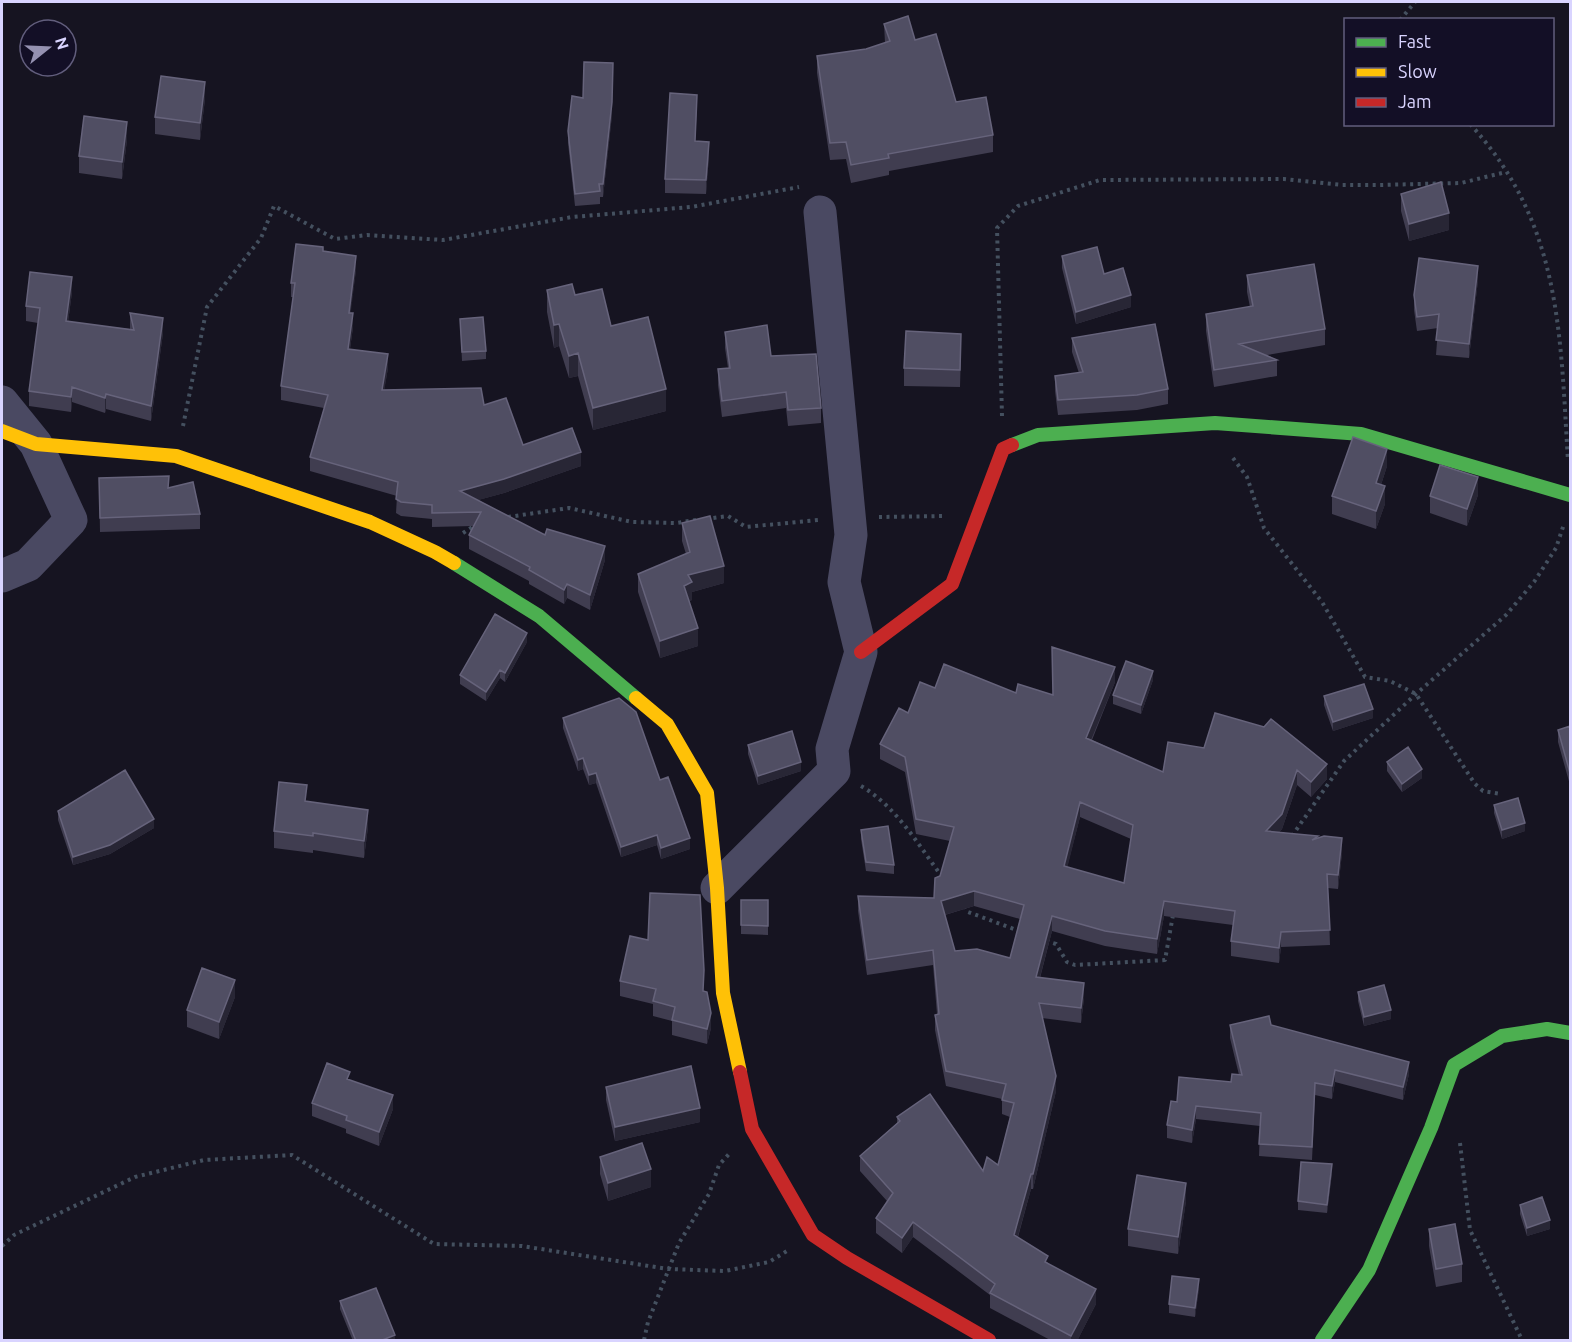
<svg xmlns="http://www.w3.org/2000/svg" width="1572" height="1342" viewBox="0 0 1572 1342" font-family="Ubuntu,sans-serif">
<rect width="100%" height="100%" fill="#161421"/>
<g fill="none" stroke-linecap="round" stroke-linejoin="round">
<path stroke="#44505f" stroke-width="4" stroke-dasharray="3 4.5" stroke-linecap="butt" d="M1400 20 1415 2
M1470 124C1562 224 1560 334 1568 461
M1002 416 997 228 1018 206 1100 180 1284 179 1342 185H1379L1461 183 1506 172
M183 426 207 307 261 238 274 206 335 239 367 235 443 240 572 217 691 207 799 187
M1233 458 1247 477 1264 528 1322 602 1365 677 1390 681 1416 694 1475 784 1483 791 1501 794
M508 517 569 508 632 522 676 523 696 520
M879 517 944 516
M706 519 728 516 746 527 818 520
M463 533 477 524
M861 786C897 807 919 846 943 878
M1292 836 1344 761 1416 694 1506 615 1534 582 1556 548 1564 524
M964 906 968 912 1022 932
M1046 941 1056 944 1067 962 1075 965 1165 960 1173 915
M1460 1143 1470 1230 1522 1340
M2 1246 14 1235 135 1177 204 1160 292 1155 434 1244 522 1246 668 1269 725 1271 769 1262 787 1251
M644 1340 648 1322 679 1243 709 1194 719 1165 729 1154"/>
<path stroke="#4a4962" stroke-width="33" d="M2 402 36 444 71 520 28 565 2 576
M717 888 834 771 832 749 861 652 844 582 851 535 820 212"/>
<path stroke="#4caf50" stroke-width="14" d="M1012 445 1038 435 1215 423 1361 434 1570 495
M454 563 539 616 636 698
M1322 1340 1369 1270 1431 1128 1454 1065 1502 1036 1547 1029 1570 1033"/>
<path stroke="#ffc107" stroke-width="14" d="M2 431 36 444 176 456 370 522 435 552 454 563
M636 698 667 724 707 793 717 888 723 993 740 1072"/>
<path stroke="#c62828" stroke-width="14" d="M861 652 952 584 1003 449 1012 445
M740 1072 752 1129 813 1235 847 1258 989 1340"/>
</g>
<path fill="#403d50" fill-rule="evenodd" d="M1212 2H1248L1212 3Z
M884 24 956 102 993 135V152L889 171V175L851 183 846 159 830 160 817 73V56L866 49 885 43Z
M205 99 200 140 155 134V117Z
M697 109 695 141 709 156 706 194 665 193V179Z
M612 115 603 197H600V204L575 206 568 143V131Z
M127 140 122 179 79 173V156Z
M1401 194 1449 230 1409 241 1401 211Z
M323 251 356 270 350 313 353 327 350 349 388 368 384 390 484 405 523 445 581 466 504 493 478 500 545 535 605 560 590 610 567 598 564 604 529 584V581L469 549V535L473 526 432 527V519L401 516 396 513 397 496 310 471V457L324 408 281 400V386L293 297H291V283Z
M1062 256 1104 274 1131 307 1076 324 1062 268Z
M1247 275 1325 329V345L1267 355 1277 360V376L1214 387 1206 331V314L1250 307 1247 292Z
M1478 280 1469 358 1436 355 1438 328 1417 331 1414 310V295Z
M547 290 575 295 611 326 666 411 593 430 578 376 569 378 559 346 554 348 547 312Z
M72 292 68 322 130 329V313L163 333 151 421 106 409 105 413 72 402 71 412 29 406V391L38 323 26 321V306Z
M460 319 486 351V359L462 361Z
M725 332 771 356 821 408V423L788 426 786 408 722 417 718 385V369L728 368 725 348Z
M1072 338 1168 389V404L1137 410 1058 415 1055 391V376L1079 373 1072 352Z
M961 351 960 387 904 386V368Z
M1387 466 1381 485 1385 504 1376 529 1332 514V496Z
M99 478 169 488 200 514V529L100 532Z
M1478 495 1467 526 1430 513V496Z
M682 523 724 583 692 592V600L689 601 698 646 660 658 638 592V574L686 554 682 541Z
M527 642 505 682 500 678 486 701 460 684V675Z
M1153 680 1141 714 1113 704V695Z
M1115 682 1092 740 1163 772 1204 748 1215 713 1327 779 1311 797 1297 785 1282 829 1279 832 1318 838 1342 853 1338 889 1328 888 1330 945 1281 947 1279 963 1231 956V941L1233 925 1164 916 1157 954 1105 946 1052 931 1040 978 1084 998 1081 1023 1042 1018 1056 1091 1033 1189H1031L1018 1237 1096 1304 1077 1341H1052L990 1308V1295L913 1237 902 1253 876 1233V1218L887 1201 860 1171V1156L897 1123V1117L983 1171 998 1165 1010 1117 1002 1114V1099L946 1086 935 1030V1015L937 1014 933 965 867 975 858 911V896L934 898 950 841 916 834 905 772 880 759V744L908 713 935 688 1053 695ZM1080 817 1131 839 1124 883 1067 867ZM974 906 1020 919 1010 958 955 951 945 915Z
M1324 696 1373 718 1333 731 1324 705Z
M563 718 660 780 690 849 661 859 657 845 621 857 596 783 589 785 583 769 578 771 563 728Z
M1570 726V785L1558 742V730Z
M748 745 801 771 758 785 748 754Z
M1387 762 1422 778 1402 792 1387 771Z
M307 801 368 827 364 858 313 850V853L274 848V831Z
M1494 805 1525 831 1502 839 1494 813Z
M58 811 154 828 110 854 73 865 58 820Z
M861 830 894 865V874L866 871 861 839Z
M741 900H768V935L741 934Z
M620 981 704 991 711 1028 707 1044 672 1035V1021L653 1016V1004L620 996Z
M1358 992 1391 1019 1364 1026 1358 1001Z
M235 997 219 1039 187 1027V1010Z
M1230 1025H1271L1409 1074 1403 1100 1335 1082 1332 1099 1315 1095 1312 1160 1259 1156 1260 1126 1196 1119 1192 1143 1167 1138V1125L1177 1102 1231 1082 1239 1075 1230 1038Z
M350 1080 393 1109 379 1146 346 1133V1129L312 1116V1103Z
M606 1087 700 1122 615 1141 606 1100Z
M600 1157 651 1187 608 1201 600 1174Z
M1332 1173 1327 1213 1298 1210V1201Z
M1186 1201 1178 1254 1128 1246V1229Z
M1520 1205 1550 1229 1527 1236 1520 1214Z
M1429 1229 1462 1264V1282L1436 1287 1429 1246Z
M1199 1288 1195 1317 1169 1313V1304Z
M340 1301 395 1341H353L340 1309Z"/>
<path fill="#282635" d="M613 63 612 115 603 197V184Z
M205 82V99L200 140V123Z
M127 122V140L122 179V162Z
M709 142V156L706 194V180Z
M1449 213V230L1409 241V224Z
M356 256V270L349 327V313Z
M1478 266V280L1469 358V344Z
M72 277V292L66 337V321Z
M1131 295V307L1076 324V312Z
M353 313V327L348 363V349Z
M163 318V333L151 421V406Z
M559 324V346L554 348V325Z
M578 353V376L569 378V356Z
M388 354V368L382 405V390Z
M72 387V402L71 412V397Z
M666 389V411L593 430V408Z
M106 394V409L105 413V398Z
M1387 449V466L1376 500V483Z
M581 452V466L504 493 460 505V491Z
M1478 477V495L1467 526V509Z
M1385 486V504L1376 529V511Z
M605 546V560L590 610V595Z
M724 566V583L692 592V600L684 603V586L688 575Z
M567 584V598L564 604V590Z
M698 628V646L660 658V641Z
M527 633V642L505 682V673Z
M1115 667V682L1086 752V738Z
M500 670V678L486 701V692Z
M1153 671V680L1141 714V705Z
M1373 709V718L1333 731V722Z
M583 758V769L578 771V760Z
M801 762V771L758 785V776Z
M1327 764V779L1311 797V782Z
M1422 769V778L1402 792V784Z
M1297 770V785L1282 829 1266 846V831Z
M596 773V783L589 785V775Z
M1080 802V817L1064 881V866Z
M368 810V827L364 858V841Z
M154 819V828L110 854 73 865V857Z
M1525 823V831L1502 839V830Z
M657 835V845L621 857V847Z
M690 838V849L661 859V848Z
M1342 838V853L1338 889V875Z
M974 891V906L941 916V901Z
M1164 901V916L1157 954V939Z
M1052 916V931L1036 992V977Z
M1281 932V947L1279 963V948Z
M235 980V997L219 1039V1022Z
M1084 983V998L1081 1023V1008Z
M1391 1010V1019L1364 1026V1017Z
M711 1013V1028L707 1044V1029Z
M1409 1062V1074L1403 1100V1087Z
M1335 1070V1082L1332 1099V1086Z
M1056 1076V1091L1033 1189V1174Z
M393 1095V1109L379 1146V1132Z
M1196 1106V1119L1192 1143V1130Z
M700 1108V1122L615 1141V1127Z
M1332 1164V1173L1327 1213V1205Z
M651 1169V1187L608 1201V1183Z
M1031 1174V1189L1014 1250V1235Z
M1186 1183V1201L1178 1254V1237Z
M1550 1220V1229L1527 1236V1228Z
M913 1222V1237L902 1253V1238Z
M1199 1279V1288L1195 1317V1308Z
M1096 1289V1304L1077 1341H1071V1336Z
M395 1335V1341H380Z"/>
<path fill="#504e63" stroke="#66637b" stroke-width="1.5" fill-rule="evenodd" d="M908 16 915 40 936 34 956 102 986 97 993 135 888 154 889 158 851 165 846 142 830 143 817 56 866 49 890 41 884 24Z
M584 62 613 63 612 102 603 184H599L600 191 575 194 568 131 572 96 583 98Z
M161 76 205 82 200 123 155 117Z
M670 93 697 95 695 141 709 142 706 180 665 179Z
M84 116 127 122 122 162 79 156Z
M1441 182 1449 213 1409 224 1401 194Z
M296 244 323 247V251L356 256 349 313H353L348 349 388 354 382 390 481 388 484 405 506 398 523 445 572 428 581 452 504 479 460 491 545 535 547 529 605 546 590 595 567 584 564 590 529 570 530 567 469 535 481 512 432 513V505L401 502 396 499 398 482 310 457 328 395 281 386 295 283H291Z
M1097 247 1104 274 1123 268 1131 295 1076 312 1062 256Z
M1419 258 1478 266 1469 344 1436 340 1439 314 1417 317 1414 295Z
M1314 264 1325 329 1239 344 1277 360 1214 370 1206 314 1253 306 1247 275Z
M30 272 72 277 66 321 134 330 130 313 163 318 151 406 106 394 105 398 72 387 71 397 29 391 40 308 26 306Z
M572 284 575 295 602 289 611 326 648 317 666 389 593 408 578 353 569 356 559 324 554 325 547 290Z
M483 317 486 351 462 352 460 319Z
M1155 324 1168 389 1137 395 1058 400 1055 376 1083 372 1072 338Z
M767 325 771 356 816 354 821 408 788 410 786 392 722 401 718 369 730 368 725 332Z
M906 331 961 334 960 370 904 368Z
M1353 437 1387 449 1376 483 1385 486 1376 511 1332 496Z
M1440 465 1478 477 1467 509 1430 496Z
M169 476 168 488 193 482 200 514 100 518 99 478Z
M710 516 724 566 688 575 692 582 684 586 698 628 660 641 638 574 690 552 682 523Z
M495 614 527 633 505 673 500 670 486 692 460 675Z
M1052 647 1115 667 1086 738 1163 772 1168 742 1204 748 1215 713 1264 727 1271 719 1327 764 1311 782 1297 770 1282 814 1266 831 1318 836 1312 840 1324 836 1342 838 1338 875 1327 874 1330 930 1281 932 1279 948 1231 941 1235 911 1164 901 1157 939 1105 931 1052 916 1036 977 1084 983 1081 1008 1039 1003 1056 1076 1033 1174H1031L1014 1235 1048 1256 1045 1262 1096 1289 1071 1336 990 1293 995 1284 913 1222 902 1238 876 1218 893 1193 860 1156 900 1121 897 1117 930 1094 983 1171 987 1157 998 1165 1014 1103 1002 1100 1006 1084 946 1071 935 1015 939 1014 933 950 867 960 858 896 934 898 935 878 940 876 954 827 916 819 905 757 880 744 899 708 908 713 920 682 935 688 944 664 1016 693 1018 684 1053 695ZM1080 802 1133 825 1124 883 1064 866ZM974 891 1024 905 1010 958 977 949 955 951 941 901Z
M1126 661 1153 671 1141 705 1113 695Z
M1364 684 1373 709 1333 722 1324 696Z
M619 698 636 712 660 780 668 777 690 838 661 848 657 835 621 847 596 773 589 775 583 758 578 760 563 718Z
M1570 726V773L1558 730Z
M792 731 801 762 758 776 748 745Z
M1408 747 1422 769 1402 784 1387 762Z
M125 770 154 819 110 845 73 857 58 811Z
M279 782 307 785 305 801 368 810 364 841 313 833V836L274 831Z
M1518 798 1525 823 1502 830 1494 805Z
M888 826 894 865 866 862 861 830Z
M650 893 700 895 704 970 703 991 707 992 711 1013 707 1029 672 1020 675 1007 653 1001 656 989 620 981 630 936 648 940Z
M741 900H768V926L741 925Z
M202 968 235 980 219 1022 187 1010Z
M1384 985 1391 1010 1364 1017 1358 992Z
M1269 1016 1271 1025 1409 1062 1403 1087 1335 1070 1332 1086 1315 1083 1312 1147 1259 1144 1261 1113 1196 1106 1192 1130 1167 1125 1171 1101 1177 1102 1179 1077 1231 1082 1232 1074 1242 1075 1230 1025Z
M327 1063 350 1072 347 1079 393 1095 379 1132 346 1120 347 1116 312 1103Z
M691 1066 700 1108 615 1127 606 1087Z
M642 1143 651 1169 608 1183 600 1157Z
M1301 1162 1332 1164 1327 1205 1298 1201Z
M1137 1175 1186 1183 1178 1237 1128 1229Z
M1542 1197 1550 1220 1527 1228 1520 1205Z
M1455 1224 1462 1264 1436 1269 1429 1229Z
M1172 1276 1199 1279 1195 1308 1169 1304Z
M376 1288 395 1335 380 1341H356L340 1301Z"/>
<rect width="1572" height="1342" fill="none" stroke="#d9d4ff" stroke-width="6"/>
<rect x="1344" y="18" width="210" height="108" fill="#130f26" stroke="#625e7d" stroke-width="1.5"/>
<rect x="1356" y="38" width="30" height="9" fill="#4caf50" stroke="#625e7d" stroke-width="1.5"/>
<text x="1398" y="48" font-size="18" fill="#d9d4ff">Fast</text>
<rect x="1356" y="68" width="30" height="9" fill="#ffc107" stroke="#625e7d" stroke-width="1.5"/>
<text x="1398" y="78" font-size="18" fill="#d9d4ff">Slow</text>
<rect x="1356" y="98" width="30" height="9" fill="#c62828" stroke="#625e7d" stroke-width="1.5"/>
<text x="1398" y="108" font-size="18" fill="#d9d4ff">Jam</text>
<g transform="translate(48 48) rotate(72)"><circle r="28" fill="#130f26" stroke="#625e7d" stroke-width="1.5"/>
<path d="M0-4.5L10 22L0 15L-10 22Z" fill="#9591b1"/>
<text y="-9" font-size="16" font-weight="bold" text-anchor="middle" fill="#d9d4ff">N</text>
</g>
</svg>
